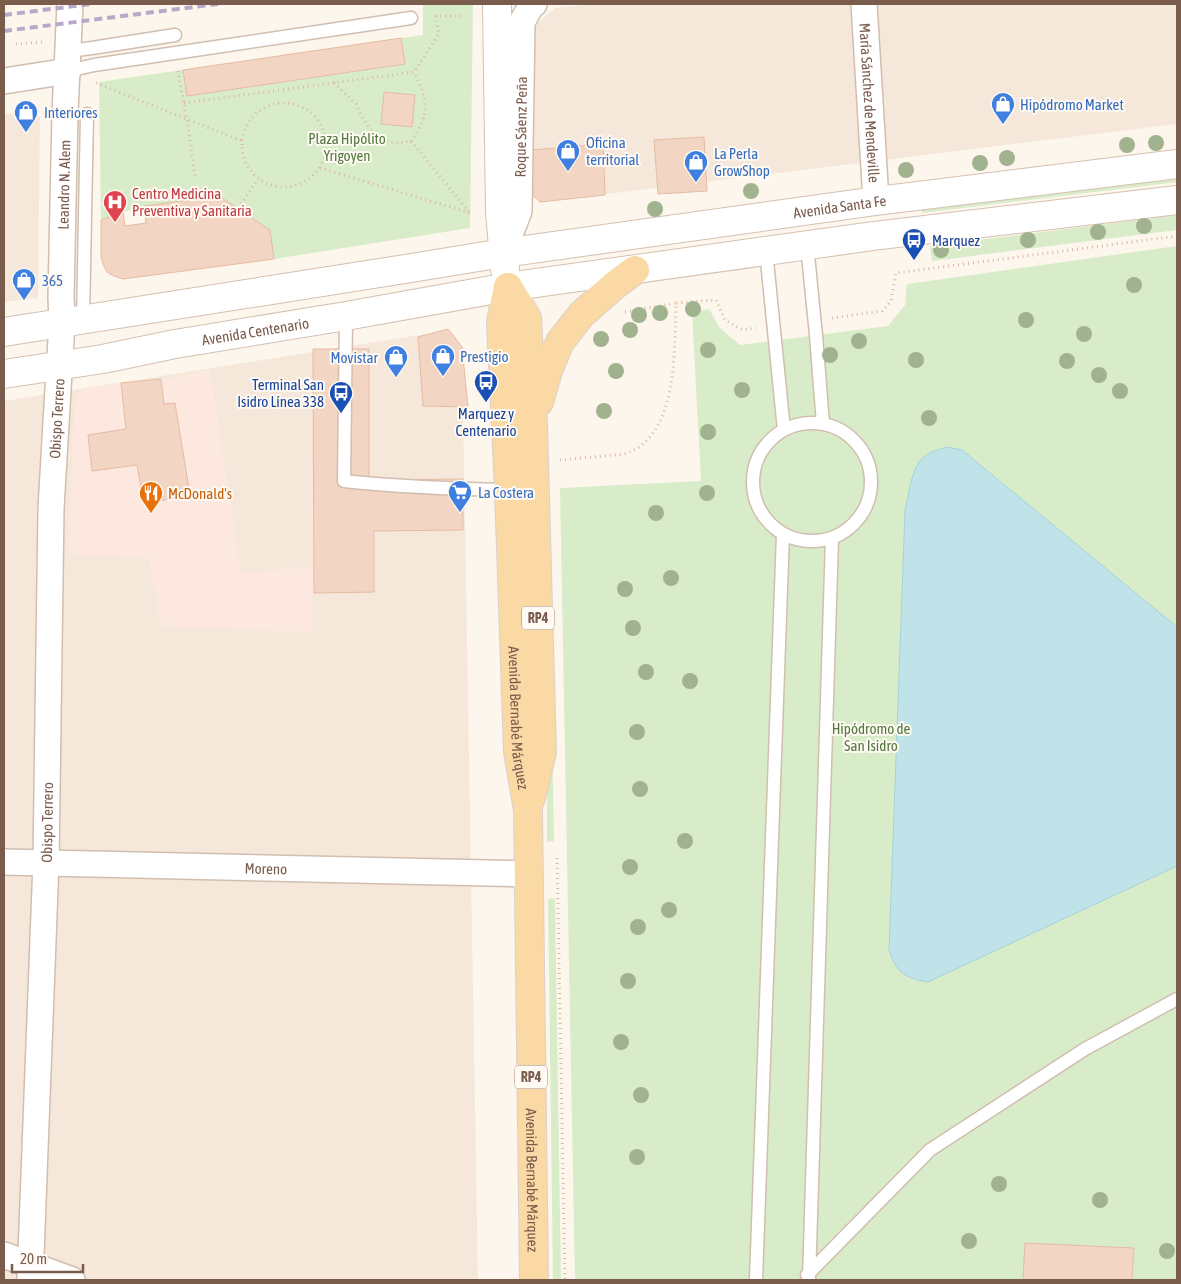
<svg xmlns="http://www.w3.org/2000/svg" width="1181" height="1284" viewBox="0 0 1181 1284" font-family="'Asap Condensed',sans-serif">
<rect width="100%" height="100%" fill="#fdf6ec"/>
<path fill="#f5e8da" d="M595 4H1177V124L541 202 530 193 536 24 555 8Z
M27 111 40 117 38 298 4 302V115Z
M445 331 454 334 462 350 478 1280H4V401Z"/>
<path fill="#fde8e0" d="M210 369 241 574 313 566V632L161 626 149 558 68 554 75 397 86 387 171 378Z"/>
<path fill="#d8ecc9" d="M423 4H473L470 228 274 259 144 206 123 212 101 220 99 82 423 35Z
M1177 178V182L922 213 921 208Z
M1177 215V230L932 261 930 246Z
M1177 246V1280H575L560 488 701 481 692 312 709 309 720 328 740 345 888 326 905 305 907 284Z
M547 488 554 841 547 842Z
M555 898 561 1280H553L548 899Z"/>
<path fill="#bfe3e8" stroke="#a5d3da" d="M947 447 962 450 1177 627V866L928 982C916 980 903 977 896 966 893 962 891 955 889 951L905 511C908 498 911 473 919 462 925 453 937 450 947 447Z"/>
<path fill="#f3d5c3" stroke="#e6bba3" d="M401 38 405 64 187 96 183 70Z
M384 92 415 95 412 127 381 124Z
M704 137 707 191 658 194 654 140Z
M603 144 605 195 540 202 531 194 532 150Z
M219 196 270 230 274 259 123 279 114 276 107 272 103 264 101 256V220L123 212 125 226 146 223 144 206Z
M448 329 462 347 468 407 423 406 418 337Z
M313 349H369V480L463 479V530L374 531V592L314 593Z
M161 379 164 404 175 403 190 495 144 504 137 465 92 471 88 435 126 429 121 383Z
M1025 1243 1134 1248 1132 1280H1023Z"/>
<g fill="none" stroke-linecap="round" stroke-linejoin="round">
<g stroke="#d1beb0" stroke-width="15">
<path id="service" d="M68 51 92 48 175 35
M68 71 94 65 411 18
M807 245 816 335 823 424
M766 251 784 430
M346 316 344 481C399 487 454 489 509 490
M83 319 87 114
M753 482a59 59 0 1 1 118 0a59 59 0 1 1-118 0Z
M807 1275 930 1150 1085 1049 1177 999
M756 1280 783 534
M809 1280 832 538"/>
</g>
<g stroke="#d1beb0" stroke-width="28">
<g id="minor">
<path id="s1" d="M864 4 876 201"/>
<path d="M4 81 68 71"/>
<path id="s2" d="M503 253 519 211 522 22 531 6 534 4"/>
<path id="s3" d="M4 862 529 874"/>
<path d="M4 1255 72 1280"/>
<path id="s4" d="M30 1280 46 862 51 508 62 322 61 297 65 113 70 4"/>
</g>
</g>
<g stroke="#d6c0b0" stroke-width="30">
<g id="secondary">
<path d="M497 4 500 212 505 269"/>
<path id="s5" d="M4 332 405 269 503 253 876 201 1177 164"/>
<path id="s6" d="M4 374 103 359 175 344 346 316 508 287 873 236 1177 200"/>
</g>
</g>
<g stroke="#dad1cd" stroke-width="30">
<g id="primary">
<path id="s7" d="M508 287 501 322 509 490 518 752 528 810 534 1280"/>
<path d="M508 287 527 318 533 425 542 752 531 798"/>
<path d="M539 402 548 371 552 361 560 342 574 324 582 314 615 285 635 270"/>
</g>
</g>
<path stroke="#d9b8a5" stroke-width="3" stroke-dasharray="1 4" stroke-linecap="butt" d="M16 44 44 42V44
M178 71 187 120 195 176
M96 83 242 141
M334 83 356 104 362 117 370 129 379 137 389 142 400 143 411 141 471 214
M242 145a42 42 0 1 1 84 0a42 42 0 1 1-84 0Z
M184 103 414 72 439 34 436 16H461
M411 141C431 114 428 100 414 72
M320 168 470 213
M241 204 258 179
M625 312 676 303
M832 318 882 311 891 301 896 273 1177 236
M560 460 624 454C679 438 674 349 676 303L716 300 725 320 743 330 756 328
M557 858 565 1280"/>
<use href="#service" stroke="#fff" stroke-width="12"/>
<use href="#minor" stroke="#fff" stroke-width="25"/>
<use href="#secondary" stroke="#fff" stroke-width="28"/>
<use href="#primary" stroke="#fbd9a5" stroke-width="28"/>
<path stroke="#b9a8c9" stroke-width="4" stroke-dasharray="8 5" stroke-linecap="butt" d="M4 15 91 4
M4 31 218 4"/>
</g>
<g fill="#a0b28e">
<circle cx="1156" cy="143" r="8"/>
<circle cx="1127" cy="145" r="8"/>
<circle cx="1007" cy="158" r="8"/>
<circle cx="980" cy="163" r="8"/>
<circle cx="906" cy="170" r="8"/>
<circle cx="751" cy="191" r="8"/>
<circle cx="655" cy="209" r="8"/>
<circle cx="1144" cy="226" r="8"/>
<circle cx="1098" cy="232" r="8"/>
<circle cx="1028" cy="240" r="8"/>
<circle cx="941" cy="250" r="8"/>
<circle cx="1134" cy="285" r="8"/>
<circle cx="693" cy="309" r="8"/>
<circle cx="660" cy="313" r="8"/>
<circle cx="639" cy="315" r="8"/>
<circle cx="1026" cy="320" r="8"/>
<circle cx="630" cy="330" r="8"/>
<circle cx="1084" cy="334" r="8"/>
<circle cx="601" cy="339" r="8"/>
<circle cx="859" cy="341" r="8"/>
<circle cx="708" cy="350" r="8"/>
<circle cx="830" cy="355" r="8"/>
<circle cx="916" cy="360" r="8"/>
<circle cx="1067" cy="361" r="8"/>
<circle cx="616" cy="371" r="8"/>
<circle cx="1099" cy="375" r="8"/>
<circle cx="742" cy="390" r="8"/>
<circle cx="1120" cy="391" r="8"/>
<circle cx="604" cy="411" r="8"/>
<circle cx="929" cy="418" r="8"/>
<circle cx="708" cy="432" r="8"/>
<circle cx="707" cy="493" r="8"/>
<circle cx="656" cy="513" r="8"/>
<circle cx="671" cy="578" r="8"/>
<circle cx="625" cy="589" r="8"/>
<circle cx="633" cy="628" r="8"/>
<circle cx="646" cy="672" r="8"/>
<circle cx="690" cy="681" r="8"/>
<circle cx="637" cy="732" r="8"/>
<circle cx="640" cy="789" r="8"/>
<circle cx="685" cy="841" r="8"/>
<circle cx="630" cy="867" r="8"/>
<circle cx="669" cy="910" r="8"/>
<circle cx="638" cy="927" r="8"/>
<circle cx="628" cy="981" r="8"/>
<circle cx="621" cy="1042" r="8"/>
<circle cx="641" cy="1095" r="8"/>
<circle cx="637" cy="1157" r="8"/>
<circle cx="999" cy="1184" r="8"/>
<circle cx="1100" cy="1200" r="8"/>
<circle cx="969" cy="1241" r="8"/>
<circle cx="1167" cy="1251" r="8"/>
</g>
<defs>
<g id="shop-pin" transform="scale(1.25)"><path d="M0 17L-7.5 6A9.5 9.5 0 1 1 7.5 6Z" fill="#3f7fe0" stroke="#fffaf3"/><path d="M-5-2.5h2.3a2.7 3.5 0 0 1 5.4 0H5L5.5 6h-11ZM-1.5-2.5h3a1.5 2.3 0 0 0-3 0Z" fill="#fff"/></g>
<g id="hospital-pin" transform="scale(1.25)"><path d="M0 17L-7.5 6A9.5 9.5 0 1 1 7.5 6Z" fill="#e0444e" stroke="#fffaf3"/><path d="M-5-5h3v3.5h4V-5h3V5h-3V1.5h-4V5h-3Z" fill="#fff"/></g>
<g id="bus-pin" transform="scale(1.25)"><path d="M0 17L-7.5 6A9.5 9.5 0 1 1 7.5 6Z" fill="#1a4fb4" stroke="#fffaf3"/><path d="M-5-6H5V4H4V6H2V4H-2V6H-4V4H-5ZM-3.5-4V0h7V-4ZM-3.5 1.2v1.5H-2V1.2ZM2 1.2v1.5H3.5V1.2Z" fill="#fff"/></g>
<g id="supermarket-pin" transform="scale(1.25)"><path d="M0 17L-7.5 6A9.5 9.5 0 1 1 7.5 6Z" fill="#3f7fe0" stroke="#fffaf3"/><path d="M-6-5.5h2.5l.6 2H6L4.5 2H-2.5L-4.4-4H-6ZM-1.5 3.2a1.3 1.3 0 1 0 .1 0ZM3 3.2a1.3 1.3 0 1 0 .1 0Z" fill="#fff"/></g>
<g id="restaurant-pin" transform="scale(1.25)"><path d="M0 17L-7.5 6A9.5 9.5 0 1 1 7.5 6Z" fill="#e8710a" stroke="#fffaf3"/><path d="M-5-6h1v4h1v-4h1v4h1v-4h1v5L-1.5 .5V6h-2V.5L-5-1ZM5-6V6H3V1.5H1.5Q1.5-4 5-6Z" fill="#fff"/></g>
</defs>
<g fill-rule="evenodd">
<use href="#shop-pin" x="1003" y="104"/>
<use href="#shop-pin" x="26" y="112"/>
<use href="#shop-pin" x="568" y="151"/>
<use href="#shop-pin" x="696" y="162"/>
<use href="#hospital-pin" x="115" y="202"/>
<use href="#bus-pin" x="914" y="240"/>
<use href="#shop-pin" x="24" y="280"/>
<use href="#shop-pin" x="443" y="356"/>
<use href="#shop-pin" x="396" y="357"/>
<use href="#bus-pin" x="486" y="382"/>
<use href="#bus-pin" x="341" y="393"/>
<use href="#supermarket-pin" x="460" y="492"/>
<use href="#restaurant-pin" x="151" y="493"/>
</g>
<g text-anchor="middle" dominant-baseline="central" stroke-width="4" stroke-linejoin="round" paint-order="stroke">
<g fill="#fffaf3" stroke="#a28b7f" stroke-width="1">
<rect x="522" y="606.5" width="32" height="23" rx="4"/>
<rect x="515" y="1065.5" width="32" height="23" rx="4"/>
</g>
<g font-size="14" font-weight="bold" fill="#7a5c4d">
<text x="538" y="618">RP4</text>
<text x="531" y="1077">RP4</text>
</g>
<g font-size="15" fill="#7a5c4d" stroke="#fffaf3">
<text stroke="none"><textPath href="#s1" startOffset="99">María Sánchez de Mendeville</textPath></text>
<text stroke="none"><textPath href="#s2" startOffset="129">Roque Sáenz Peña</textPath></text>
<text stroke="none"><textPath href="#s4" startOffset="1096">Leandro N. Alem</textPath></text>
<text stroke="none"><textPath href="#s5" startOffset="845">Avenida Santa Fe</textPath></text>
<text stroke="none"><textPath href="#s6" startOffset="255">Avenida Centenario</textPath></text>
<text stroke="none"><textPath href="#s4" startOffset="862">Obispo Terrero</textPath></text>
<text stroke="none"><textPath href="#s7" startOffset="432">Avenida Bernabé Márquez</textPath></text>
<text stroke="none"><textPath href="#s4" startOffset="458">Obispo Terrero</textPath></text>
<text stroke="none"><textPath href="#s3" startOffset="262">Moreno</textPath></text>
<text stroke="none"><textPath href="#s7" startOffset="895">Avenida Bernabé Márquez</textPath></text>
</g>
<g font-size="15" fill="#366cbe" stroke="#fffaf3" text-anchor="start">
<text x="1020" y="104">Hipódromo Market</text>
<text x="44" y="112">Interiores</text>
<text x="586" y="142">Oficina<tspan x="586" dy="17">territorial</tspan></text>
<text x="714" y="153">La Perla<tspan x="714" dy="17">GrowShop</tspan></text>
<text x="42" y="280">365</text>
<text x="460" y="356">Prestigio</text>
<text x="378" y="357" text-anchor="end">Movistar</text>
<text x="478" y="492">La Costera</text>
</g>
<g font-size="15" fill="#537a41" stroke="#fffaf3">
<text x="347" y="138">Plaza Hipólito<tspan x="347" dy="17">Yrigoyen</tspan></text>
<text x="871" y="728">Hipódromo de<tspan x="871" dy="17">San Isidro</tspan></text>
</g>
<g font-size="15" fill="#be3a42" stroke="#fffaf3" text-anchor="start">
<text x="132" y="193">Centro Medicina<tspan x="132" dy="17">Preventiva y Sanitaria</tspan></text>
</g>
<g font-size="15" fill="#164399" stroke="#fffaf3" text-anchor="start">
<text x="932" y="240">Marquez</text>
<text x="324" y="384" text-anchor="end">Terminal San<tspan x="324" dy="17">Isidro Línea 338</tspan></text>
<text x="486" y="413" text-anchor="middle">Marquez y<tspan x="486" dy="17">Centenario</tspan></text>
</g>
<g font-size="15" fill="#c56008" stroke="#fffaf3" text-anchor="start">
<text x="168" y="493">McDonald's</text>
</g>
</g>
<rect width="1181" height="1284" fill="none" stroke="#7a5c4d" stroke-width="10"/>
<path d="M12 1264v8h71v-8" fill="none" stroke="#7a5c4d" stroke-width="2.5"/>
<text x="20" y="1264" font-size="15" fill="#7a5c4d" stroke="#fffaf3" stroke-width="4" paint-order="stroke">20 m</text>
</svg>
